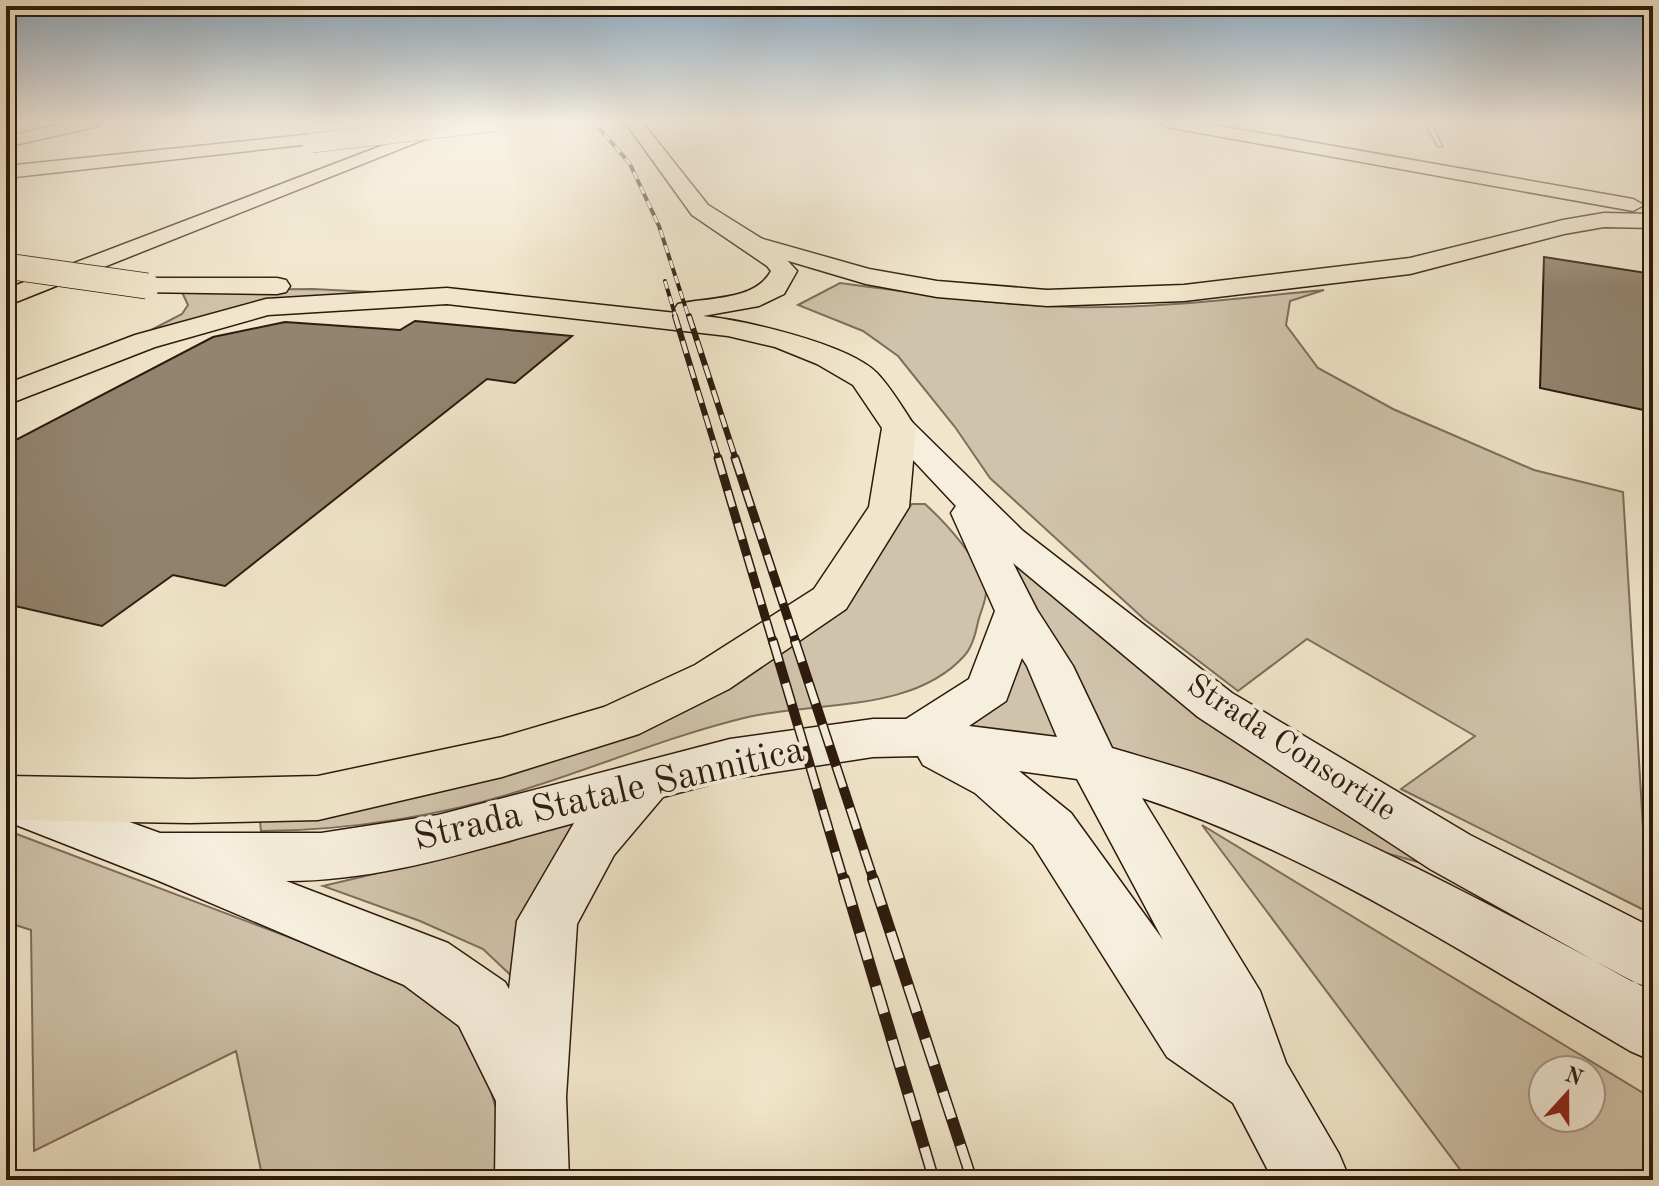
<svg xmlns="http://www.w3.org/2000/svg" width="1659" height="1186" viewBox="0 0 1659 1186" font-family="'Old Standard TT',serif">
<rect width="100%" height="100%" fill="#f1e6cb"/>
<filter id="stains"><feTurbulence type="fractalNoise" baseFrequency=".0025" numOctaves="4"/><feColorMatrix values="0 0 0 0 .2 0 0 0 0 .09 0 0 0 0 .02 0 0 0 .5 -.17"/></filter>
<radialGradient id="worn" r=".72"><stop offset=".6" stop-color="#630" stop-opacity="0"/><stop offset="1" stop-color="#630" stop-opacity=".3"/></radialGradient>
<path fill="#d0c3ab" stroke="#7e6e5c" stroke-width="2" fill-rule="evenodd" d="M840 283C917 293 993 305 1070 307 1155 309 1240 298 1324 290L1290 301 1286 325 1318 368 1393 409 1534 470 1623 492 1648 912 1401 789 1475 736 1307 639 1238 691 1144 619 990 478 955 427 898 356 863 331 798 305Z
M313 289 392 293 337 295 105 354 182 314 188 305 181 290Z
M912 504H925C946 523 983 563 986 592 986 601 980 613 978 622 976 632 972 647 965 655 914 713 817 701 748 717 673 735 602 765 529 788 448 815 347 831 261 831L260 821 712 689Z
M988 530 1425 864 950 731 1003 696Z
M567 820 572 826 533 896 519 983 483 949 420 921 323 886 509 842Z
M1202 825 1653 1099V1180H1468ZM1591 1070V1118H1543V1070Z
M6 830 444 996 479 1050 506 1144 503 1180H263L236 1051 34 1151 31 930 6 922Z"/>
<path fill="#938470" stroke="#2d1a0e" stroke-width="2" d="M1544 257 1653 274V412L1540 388Z
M415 321 572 336 515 383 487 379 225 586 173 575 102 626 6 604V445L213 337 285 322 400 330Z"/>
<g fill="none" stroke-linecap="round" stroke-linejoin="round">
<g stroke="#5e4d3d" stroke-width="3">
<path id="lane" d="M1424 122H1430L1442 146H1438Z"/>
</g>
<g stroke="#2d1a0e" stroke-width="3">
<path id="secondary" d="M899 418 911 421 1023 531 1232 693 1470 835 1653 928V989L1631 981 1430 869 1198 717 1013 563 1037 610 1073 666 1112 748C1149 759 1186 769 1222 782 1372 839 1512 917 1653 992V1061L1630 1051C1473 959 1316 855 1142 798L1260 991 1286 1063 1339 1154 1350 1180H1273L1233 1103 1167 1057 1033 845 975 793 923 765 918 756 873 757 730 779 663 797 614 855 577 924 566 1097 569 1180H495L496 1101 459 1026 404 985 159 881 6 821V782L13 780 160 833H321L438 815 730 739 873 719H906L969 679 995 611 951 513 956 506 883 428 887 421ZM1022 658 1027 666 1057 737 969 726 1006 701ZM1019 771 1077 779 1163 940 1071 813ZM574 823 517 921 509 989 505 982 448 943 286 881C385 881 480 848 574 823Z"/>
</g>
<g stroke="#2d1a0e" stroke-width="3">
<path id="primary" d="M625 122H642L708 205 775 247 797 271 784 294 759 306 703 316C744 320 848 344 877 373 892 389 904 410 916 428L909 507 846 609 729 689 639 734 502 777 318 820 190 823 6 820V776L190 779 318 776 502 737 604 707 695 665 814 589 869 507 882 428 853 385 817 364 775 347 728 336 447 304 268 315 155 347 6 405V384L135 335 266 299 447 288 676 313 674 310 678 304C708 297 755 301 771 271L767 266 692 215Z
M332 132 338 133 341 137 338 141 6 178V166Z
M147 278H277L286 280 290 286 286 292 277 294 138 292 134 286 138 280Z"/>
</g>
<g stroke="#2d1a0e" stroke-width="3">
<path id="highway" d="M70 122H101L99 126 15 145 6 140 9 136Z
M444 122H468L6 306V289Z
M1159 122H1197L1633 199 1644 205 1633 211 1167 127Z
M1604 213 1653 214V228L1604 227 1564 234 1410 274 1184 301 1047 306 937 297 866 284 748 249 744 244 748 239 756 237 869 269 937 281 1047 290 1184 285 1410 258 1563 220Z"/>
</g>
<use href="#lane" fill="#f6efdd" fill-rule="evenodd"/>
<use href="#secondary" fill="#f6efdd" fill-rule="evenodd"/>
<use href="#primary" fill="#f1e6cb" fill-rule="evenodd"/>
<use href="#highway" fill="#f1e6cb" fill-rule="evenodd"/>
<g stroke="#2d1a0e" stroke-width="4">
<path id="rail-far4" d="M594 122 630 164 659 226 689 318
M665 281 676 318"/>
</g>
<g stroke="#2d1a0e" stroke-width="6">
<path id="rail-far3" d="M675 316 719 460
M689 316 736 460"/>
</g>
<g stroke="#2d1a0e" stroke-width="9">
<path id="rail-far2" d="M718 458 773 643
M735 458 796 643"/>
</g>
<g stroke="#2d1a0e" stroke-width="10">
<path id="rail-far1" d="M773 641 844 881
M795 641 874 881"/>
</g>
<g stroke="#2d1a0e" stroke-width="12">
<path id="rail" d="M844 879 934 1180
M873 879 972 1180"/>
</g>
<use href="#rail-far4" stroke="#f6efdd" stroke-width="3" stroke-dasharray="8" stroke-linecap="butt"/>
<use href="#rail-far3" stroke="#f6efdd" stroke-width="4" stroke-dasharray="13" stroke-linecap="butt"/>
<use href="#rail-far2" stroke="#f6efdd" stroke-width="6" stroke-dasharray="17" stroke-linecap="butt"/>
<use href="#rail-far1" stroke="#f6efdd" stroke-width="7" stroke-dasharray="22" stroke-linecap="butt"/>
<use href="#rail" stroke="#f6efdd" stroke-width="9" stroke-dasharray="28" stroke-linecap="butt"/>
<g stroke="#2d1a0e" stroke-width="20" stroke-linecap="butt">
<path id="primary-bridge-far1" d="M312 143 494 122"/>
</g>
<g stroke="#2d1a0e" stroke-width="27" stroke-linecap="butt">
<path id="primary-bridge" d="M6 266 147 286"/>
</g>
<use href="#primary-bridge-far1" stroke="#f1e6cb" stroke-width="19"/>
<use href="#primary-bridge" stroke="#f1e6cb" stroke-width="25"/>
</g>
<linearGradient id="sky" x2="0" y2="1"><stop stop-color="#91acc3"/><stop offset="0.42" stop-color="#f9f4e8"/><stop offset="1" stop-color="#f9f4e8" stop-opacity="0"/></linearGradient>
<rect width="1659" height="288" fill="url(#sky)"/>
<g text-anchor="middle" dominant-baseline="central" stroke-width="8" stroke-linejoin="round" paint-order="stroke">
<g font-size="32" fill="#2d1a0e" stroke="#f6efdd">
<text transform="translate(1291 749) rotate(33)">Strada Consortile</text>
</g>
<g font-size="38" fill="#2d1a0e" stroke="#f6efdd">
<text transform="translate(609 795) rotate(-13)">Strada Statale Sannitica</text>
</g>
</g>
<rect width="1659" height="1186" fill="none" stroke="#f1e6cb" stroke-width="32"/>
<rect x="8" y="8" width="1643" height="1170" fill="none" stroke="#2d1a0e" stroke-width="4"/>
<rect x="16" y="16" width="1627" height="1154" fill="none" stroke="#2d1a0e" stroke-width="2"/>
<g transform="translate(1567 1094) rotate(21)"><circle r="38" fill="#f6efdd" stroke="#a69a8a" stroke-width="2"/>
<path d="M0-6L14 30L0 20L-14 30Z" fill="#8f2418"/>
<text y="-12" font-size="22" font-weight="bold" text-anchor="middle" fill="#2d1a0e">N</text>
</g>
<rect width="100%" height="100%" filter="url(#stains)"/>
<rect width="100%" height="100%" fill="url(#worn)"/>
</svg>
